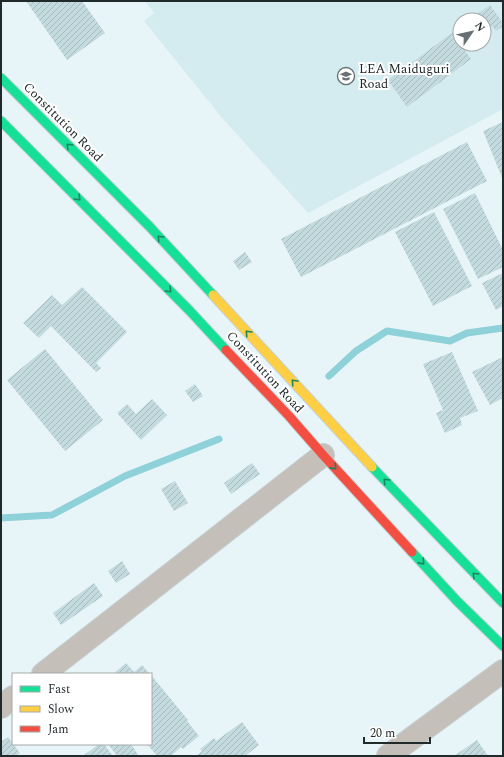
<svg xmlns="http://www.w3.org/2000/svg" width="504" height="757" viewBox="0 0 504 757" font-family="Spectral,serif">
<defs>
<pattern id="building-hatch" width="6" height="6" patternUnits="userSpaceOnUse"><rect width="6" height="6" fill="#c3dade"/><path d="M-1 1l2-2M0 6l6-6M5 7l2-2" fill="none" stroke="#a7bbbf"/></pattern>
</defs>
<rect width="100%" height="100%" fill="#e8f5f8"/>
<path fill="#d4ebef" fill-rule="evenodd" d="M145 1H503V109L308 213 223 119 144 21 154 13ZM460 20H484V44H460Z"/>
<g fill="none" stroke-linecap="round" stroke-linejoin="round">
<path stroke="#8ed1d9" stroke-width="7" d="M329 376 356 351 387 331 450 341 467 333 503 328
M1 518 52 515 125 476 219 439"/>
</g>
<path fill="url(#building-hatch)" d="M26 1H82L105 33 67 60Z
M490 5 503 23V26L496 31 492 26 484 32V20H469Z
M460 27V44H468L463 48 471 59 407 107 388 80Z
M503 122V180L483 131Z
M467 142 487 181 301 277 281 239Z
M475 193 503 250V267L478 279 443 209Z
M434 212 472 286 433 306 395 232Z
M245 252 252 262 239 270 233 261Z
M503 273V306L496 310 482 283Z
M82 287 127 332 96 363 101 368 96 372 51 326 39 338 23 323 52 295 62 305Z
M45 349 103 420 65 451 7 380Z
M452 352 478 411 460 418 462 425 445 433 436 413 443 410 423 364Z
M503 357V398L490 405 472 372Z
M195 384 203 396 193 402 185 391Z
M152 399 167 415 141 440 117 413 127 404 136 414Z
M252 463 260 474 231 494 224 483Z
M175 481 188 503 174 511 161 489Z
M122 561 130 574 116 583 108 571Z
M94 583 103 596 61 625 53 613Z
M126 663 134 672 142 665 150 674H113Z
M151 675 188 720 187 721 199 736 183 749 181 747 171 756H157L147 744H151Z
M242 722 259 745 245 756H196L202 751 200 749 214 738 216 741Z
M8 737 20 753 16 756H1V742Z
M477 740 488 756H454Z
M99 744H104L113 756H83Z
M108 744H131L139 756H117Z"/>
<g fill="none" stroke-linecap="round" stroke-linejoin="round">
<g stroke="#c6d0d1" stroke-width="24">
<path id="street" d="M43 674 323 455
M1 707 13 697
M388 756 503 671"/>
</g>
<g stroke="#c6d0d1" stroke-width="11">
<path id="fast" d="M1 78 149 226 213 295
M1 121 189 310 226 350
M372 467 503 603
M412 552 457 601 503 646"/>
</g>
<g stroke="#c6d0d1" stroke-width="11">
<path id="slow" d="M213 295 372 467"/>
</g>
<g stroke="#c6d0d1" stroke-width="11">
<path id="jam" d="M226 350 289 416 323 455 412 552"/>
</g>
<use href="#street" stroke="#c4bfb9" stroke-width="22"/>
<use href="#fast" stroke="#16e098" stroke-width="9"/>
<use href="#slow" stroke="#ffcf43" stroke-width="9"/>
<use href="#jam" stroke="#f24e42" stroke-width="9"/>
</g>
<defs><path id="oneway-chevron" d="M-2-3.5L2.5 0L-2 3.5" fill="none" stroke-width="1.6" stroke-linecap="round" stroke-linejoin="round"/></defs>
<g stroke="#1c8562">
<use href="#oneway-chevron" transform="translate(69 146) rotate(-135)"/>
<use href="#oneway-chevron" transform="translate(78 198) rotate(45)"/>
<use href="#oneway-chevron" transform="translate(160 238) rotate(-133)"/>
<use href="#oneway-chevron" transform="translate(169 290) rotate(45)"/>
<use href="#oneway-chevron" transform="translate(248 333) rotate(-133)"/>
<use href="#oneway-chevron" transform="translate(294 382) rotate(-133)"/>
<use href="#oneway-chevron" transform="translate(334 467) rotate(48)"/>
<use href="#oneway-chevron" transform="translate(386 481) rotate(-133)"/>
<use href="#oneway-chevron" transform="translate(422 562) rotate(48)"/>
<use href="#oneway-chevron" transform="translate(475 575) rotate(-135)"/>
</g>
<defs>
<g id="school-ring" transform="scale(0.9)"><circle r="9.5" fill="#fff" stroke="#677173" stroke-width="1.5"/><path d="M0-5L7-2L0 1L-7-2ZM-4 1L0 2.5L4 1V4Q0 6-4 4Z" fill="#677173"/></g>
</defs>
<g fill-rule="evenodd">
<use href="#school-ring" x="346" y="76"/>
</g>
<g text-anchor="middle" dominant-baseline="central" stroke-width="4" stroke-linejoin="round" paint-order="stroke">
<g font-size="13" fill="#212a2b" stroke="#fff" text-anchor="start">
<text x="359" y="69">LEA Maiduguri<tspan x="359" dy="15">Road</tspan></text>
</g>
<g font-size="13" fill="#212a2b" stroke="#fff">
<text transform="translate(63 122) rotate(45)">Constitution Road</text>
<text transform="translate(265 372) rotate(47)">Constitution Road</text>
</g>
</g>
<rect width="504" height="757" fill="none" stroke="#212a2b" stroke-width="4"/>
<rect x="12" y="673" width="140" height="72" fill="#ffffff" stroke="#a6aaaa"/>
<rect x="20" y="686" width="20" height="6" fill="#16e098" stroke="#a6aaaa"/>
<text x="48" y="693" font-size="12" fill="#212a2b">Fast</text>
<rect x="20" y="706" width="20" height="6" fill="#ffcf43" stroke="#a6aaaa"/>
<text x="48" y="713" font-size="12" fill="#212a2b">Slow</text>
<rect x="20" y="726" width="20" height="6" fill="#f24e42" stroke="#a6aaaa"/>
<text x="48" y="733" font-size="12" fill="#212a2b">Jam</text>
<g transform="translate(472 32) rotate(56)"><circle r="19" fill="#ffffff" stroke="#a6aaaa"/>
<path d="M0-3L7 15L0 10L-7 15Z" fill="#677173"/>
<text y="-6" font-size="11" font-weight="bold" text-anchor="middle" fill="#212a2b">N</text>
</g>
<path d="M364 737v6h66v-6" fill="none" stroke="#212a2b" stroke-width="2"/>
<text x="370" y="737" font-size="12" fill="#212a2b" stroke="#ffffff" stroke-width="3" paint-order="stroke">20 m</text>
</svg>
